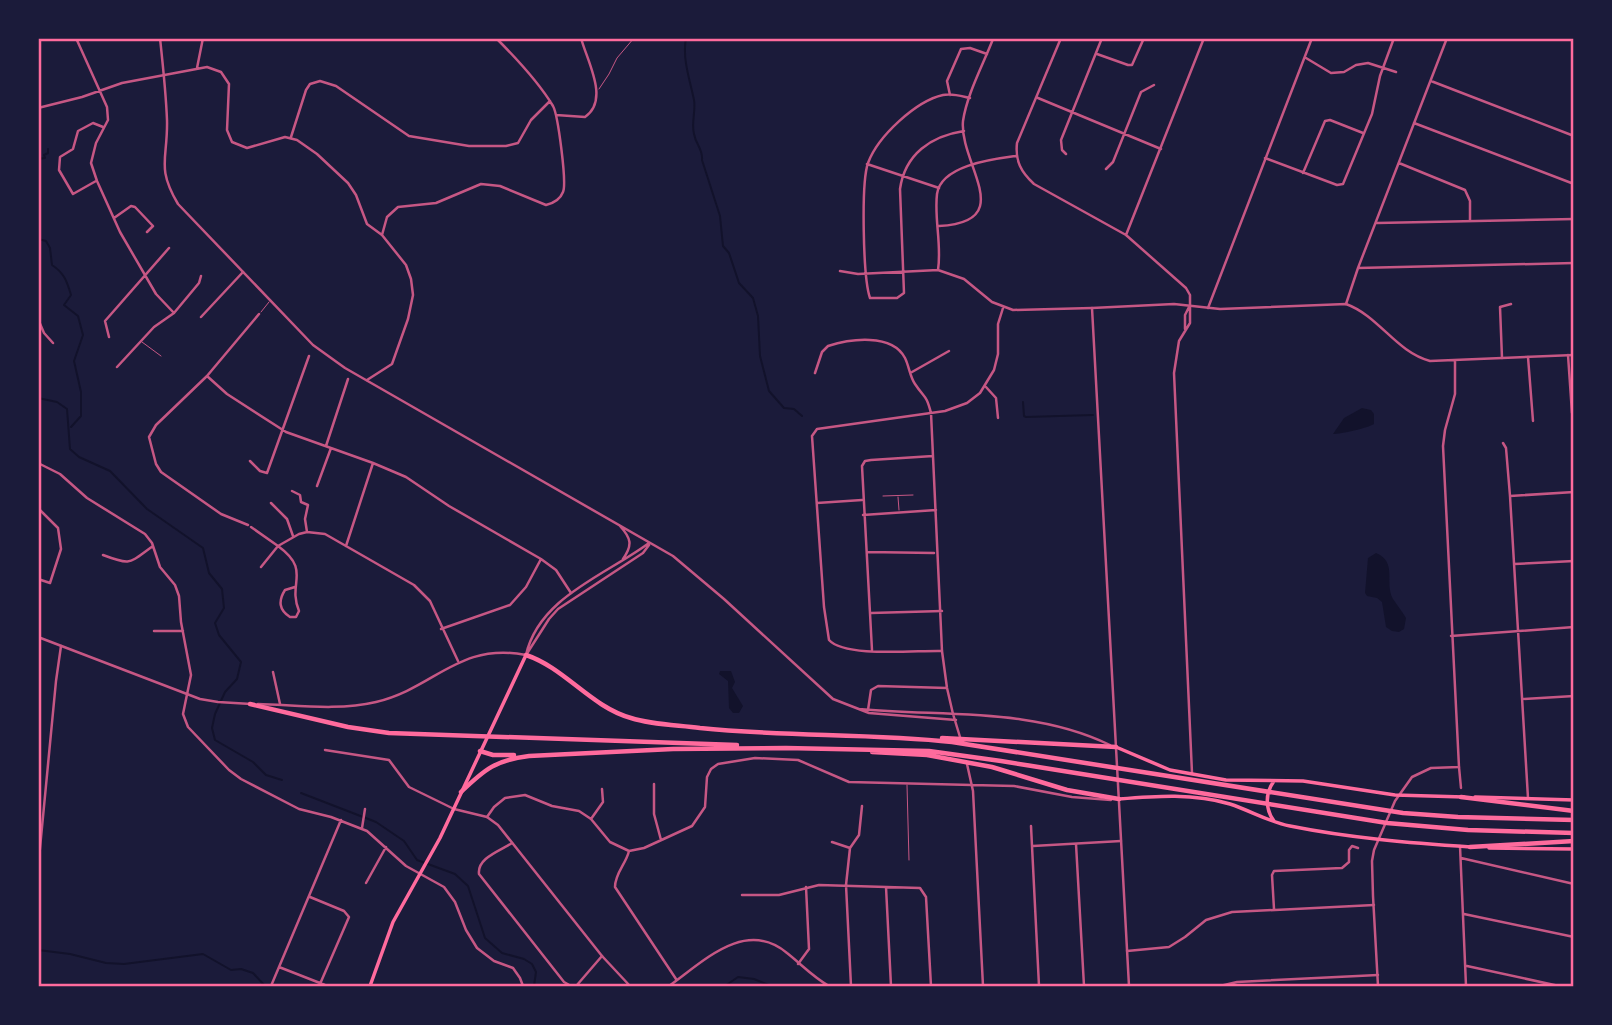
<svg xmlns="http://www.w3.org/2000/svg" width="1612" height="1025" viewBox="0 0 1612 1025" font-family="Literata,serif">
<rect width="100%" height="100%" fill="#1b1b3a"/>
<path fill="#12122b" d="M1362 408 1371 410 1374 414V424C1368 428 1341 434 1333 434L1344 418Z
M1376 553C1398 562 1384 583 1393 599 1397 605 1402 611 1406 618L1404 629 1399 632 1392 631 1386 627 1382 602 1377 598 1367 596 1365 593 1368 558Z
M720 671H731L735 682 732 688 743 706 739 713H733L729 708 728 681 719 674Z"/>
<g fill="none" stroke-linecap="round" stroke-linejoin="round">
<path stroke="#12122b" stroke-width="2" d="M686 38C682 59 690 80 694 100 696 111 691 123 694 134 696 145 703 149 702 160L720 216 723 246 729 253 739 283 753 298 758 316 760 356 769 391 784 408 794 409 802 416
M38 159 45 158 44 155 48 153V149
M38 239 46 241 50 248 52 265C64 273 67 281 71 295L64 305 78 316 83 335 74 361 81 392V416L71 427
M38 398 57 402 67 409 70 449 79 457 110 471 147 509 203 548 209 573 222 589 224 608 215 623 219 635 241 662 237 679 225 692 215 714 212 728 215 740 253 762 266 775 282 780
M1023 402 1024 416 1026 417 1093 415
M301 793 376 822 404 841 417 860 455 874 468 886 485 938 502 953 524 959 532 964 536 972 534 986
M38 950 70 954 106 963 124 964 203 954 231 970 241 969 253 973 265 986
M725 986 738 977 754 979 771 986"/>
<path stroke="#c65784" stroke-width="1" d="M599 89 609 74 617 58 634 38
M261 312 269 302
M142 342 161 356
M883 496 913 495
M898 497 899 510
M907 785 909 860"/>
<path stroke="#c65784" stroke-width="2.5" d="M76 38 107 107 108 120 96 143 91 163 97 181 120 232 156 294 174 313
M1061 38 1017 143C1015 161 1021 172 1034 184L1126 235 1186 288 1190 295V323L1179 341 1174 373 1192 773
M1097 54 1128 65H1132L1144 38
M1306 58 1331 73 1344 72 1356 65 1368 63 1396 72
M197 68 203 38
M1431 81 1574 136
M950 95 947 81 961 49 970 48 987 54
M1038 98 1161 149
M38 108 82 97 122 83 207 67 221 72 229 84 227 130 232 142 247 148 285 137 297 140 317 154 348 183 356 195 367 224 382 235 406 265 411 279 413 295 408 319 392 364 367 380
M556 115 585 117C610 100 587 61 581 38
M1414 123 1574 184
M964 131C931 136 905 154 900 189L904 293 897 298H870C863 278 861 183 868 163 878 136 916 101 943 95 952 93 961 96 970 98
M291 137 306 90 310 84 320 81 336 86 409 136 469 146H506L518 143 531 120 550 101
M1066 154 1062 150 1061 140 1102 38
M1265 158 1337 185 1343 184 1372 114 1380 76 1394 38
M1399 163 1465 190 1470 201V221
M867 164 939 188
M1106 169 1113 162 1141 92 1154 85
M1303 173 1325 121 1330 120 1363 133
M96 181 73 194 59 170 60 157 73 149 78 131 93 123 103 127
M114 218 131 206 135 207 153 226 147 232
M1377 223 1574 219
M939 226C1019 222 959 164 963 121 967 94 983 65 993 39
M382 235 387 217 398 207 436 203 481 184 500 186 546 205C554 203 560 200 563 192 567 183 558 115 553 106 538 81 516 58 496 38
M1126 235 1204 38
M1358 268 1574 263
M938 270C942 245 934 219 937 194 941 165 994 159 1016 156
M840 271 858 274 938 270 964 279 992 302 1013 310 1092 308
M1346 304 1358 268 1447 38
M1208 308 1312 38
M201 317 243 272
M38 319 44 333 53 343
M1185 329V315L1189 307
M109 337 105 321 169 248
M1568 355 1572 413
M1528 357 1533 421
M1502 358 1500 307 1511 304
M117 367 154 327 174 313 199 283 201 276
M912 372 949 351
M815 373 822 352 828 346C850 339 892 333 905 358 909 366 910 377 915 384 925 399 926 394 931 413L942 651 947 688 953 714
M207 376 227 394 286 432 373 463 406 477 449 506 541 559 556 570 571 593
M986 387 996 398 998 418
M1573 435 1574 450
M1503 443 1506 448 1510 496 1528 798
M326 446 348 379
M250 461 260 471 267 473 309 356
M38 463 60 474 87 498 145 534 152 543 160 567 175 585 179 596 181 622 191 675 183 714 188 727 229 770 241 779 299 809 331 817 367 831 406 866 444 887 455 902 466 930 477 948 494 961 513 968 520 978 523 986
M317 486 331 448
M292 491 300 495 301 502 308 505 305 519 307 532
M1510 496 1574 492
M271 503 287 519 293 536
M817 503 862 500
M38 508 58 528 61 549 50 583 38 579
M863 515 936 510
M248 525 221 514 161 472 156 464 149 437 156 425 207 376 259 314
M251 527 278 546 299 534 307 532 325 534 414 585 430 601 458 661
M346 546 373 463
M867 552 934 553
M103 555C132 566 129 563 153 546
M1514 564 1574 561
M261 567 278 546C312 571 287 582 299 611L296 617H290C279 610 278 601 285 590L295 587
M871 613 942 611
M441 629 510 605 526 587 541 559
M154 631H183
M1451 636 1574 627
M872 650 862 466 865 461 871 460 933 456
M942 651C918 650 845 658 829 640L824 607 812 436 817 429 945 411 967 403 980 393 994 370 998 354V324L1003 308
M273 672 280 704
M1522 699 1574 696
M868 710 871 690 878 686 947 688
M325 750 389 760 409 787 454 809
M1459 767 1461 788
M654 784V814L661 840
M487 817 494 807 505 798 525 795 552 806 579 811 591 819 610 842 629 851 644 848 692 826 705 807 707 777 711 769 718 764 755 758 798 760 849 782 972 785
M591 819 603 802 602 789
M1031 826 1039 986
M362 828 365 809
M832 842 850 848
M512 843C500 851 477 858 479 874L564 982 571 986H577
M1076 844 1084 986
M1033 846 1121 841
M1460 846 1466 986
M629 851C626 864 615 873 615 887L676 979
M1461 858 1574 884
M38 869 56 681 61 646
M366 883 386 847
M886 887 891 986
M742 895H779L819 885 920 888 926 897 931 986
M310 897 344 911 349 917 320 984
M1274 909 1272 875 1274 871 1342 868 1349 862V850L1352 846 1358 848
M1464 914 1574 937
M1127 951 1169 947 1185 937 1206 920 1232 912 1374 905
M798 964 809 949 806 887
M1467 966 1559 986
M279 967 325 985 370 986
M38 985 55 986
M577 985 602 956
M271 986 341 820
M851 986 846 885 850 848 859 835 862 806
M1220 986 1237 982 1378 975"/>
<path stroke="#c65784" stroke-width="2.5" d="M160 38C163 66 166 93 167 120 168 159 156 167 178 204L313 345 345 368 673 556 724 599 833 699 869 713 956 720
M620 526C631 538 633 545 623 559
M38 637 200 699 218 702 251 704
M526 655C539 597 606 575 649 543
M526 655 549 619 558 609 643 553 649 545
M258 704C296 705 338 711 376 702 435 688 458 642 526 655
M859 709C943 717 1032 707 1110 745
M953 714 960 737
M967 764 973 791 983 986
M972 785 1014 786 1072 797 1111 800
M454 809 487 817 498 825 602 956 630 986
M669 986C703 962 745 918 787 953 801 964 813 977 829 986
M1129 986 1092 308 1174 304 1220 309 1346 304C1379 316 1396 352 1430 361L1574 355
M1378 986 1373 896 1372 861 1374 850 1395 801 1412 777 1431 768 1459 767 1443 446 1445 430 1455 394V361"/>
<path stroke="#ff6b9d" stroke-width="3.5" d="M1116 747 1170 770 1226 780 1303 781 1395 795 1464 797
M1274 781C1265 793 1265 809 1274 821
M1475 797 1574 800
M1119 799C1156 796 1194 793 1230 804 1251 811 1269 822 1290 826 1350 838 1410 843 1471 847
M1489 848 1574 849"/>
<path stroke="#ff6b9d" stroke-width="3.5" d="M370 986 393 922 440 838 526 655"/>
<path stroke="#ff6b9d" stroke-width="4.5" d="M526 655C565 668 591 707 631 718 653 725 678 725 700 728 784 737 868 733 952 742L1403 813 1458 817 1574 820
M250 704 348 727 389 733 737 745
M942 738 1116 747
M480 751 493 755H514
M872 752 927 755 992 767 1067 790 1119 799
M461 792C485 769 496 760 529 756L673 749 786 748 929 751 1001 761 1387 823 1468 830 1574 833
M1461 797 1574 811
M1470 847 1574 841"/>
</g>
<rect width="1612" height="1025" fill="none" stroke="#1b1b3a" stroke-width="80"/>
<rect x="40" y="40" width="1532" height="945" fill="none" stroke="#ff6b9d" stroke-width="2.5"/>
</svg>
